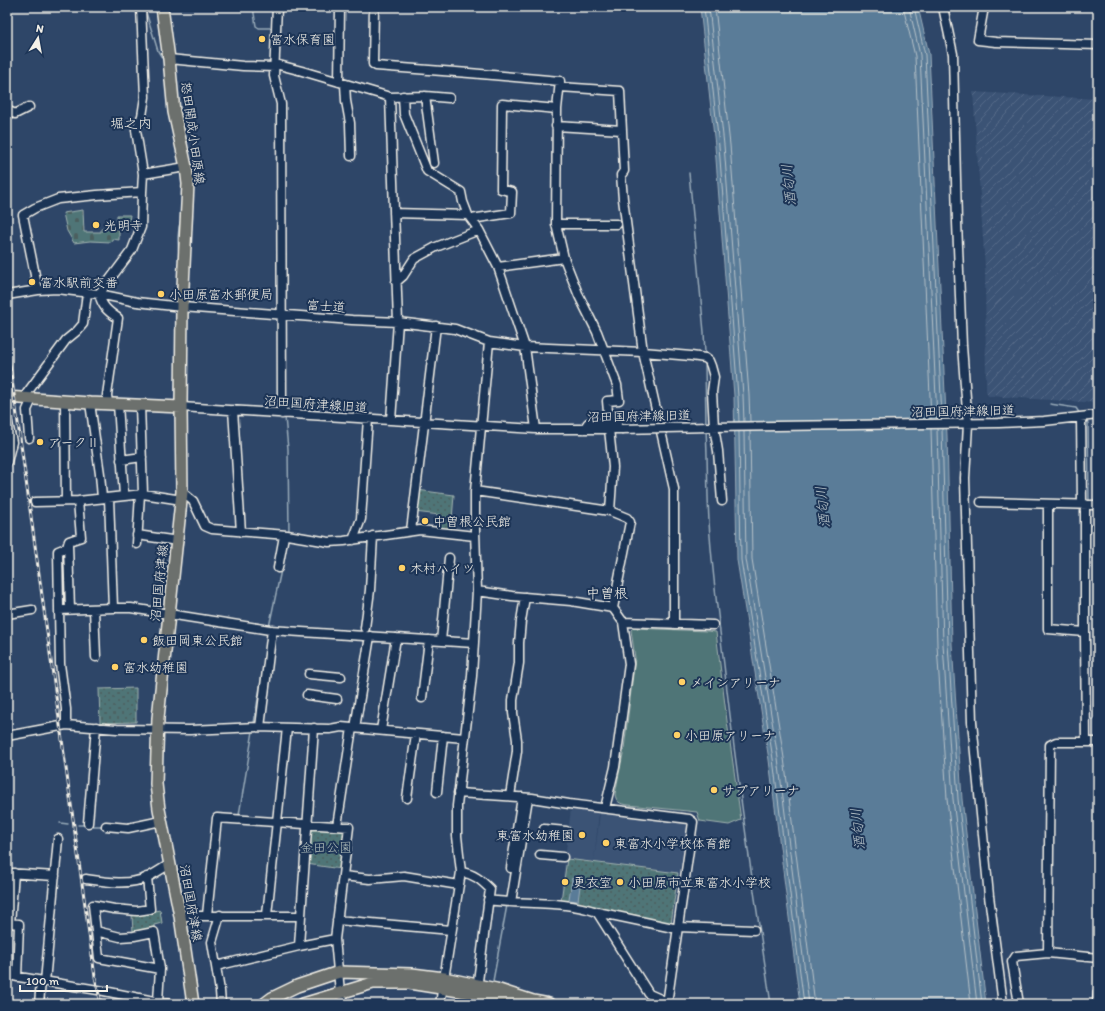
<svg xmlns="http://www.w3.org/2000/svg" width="1105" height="1011" viewBox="0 0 1105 1011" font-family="Itim,'Klee One',sans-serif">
<defs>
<pattern id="industrial-furrows" width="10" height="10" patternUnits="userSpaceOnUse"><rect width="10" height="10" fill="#3a5274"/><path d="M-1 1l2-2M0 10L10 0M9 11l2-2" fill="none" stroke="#576b88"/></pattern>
<pattern id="cemetery-stones" width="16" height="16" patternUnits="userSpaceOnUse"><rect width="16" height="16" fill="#507577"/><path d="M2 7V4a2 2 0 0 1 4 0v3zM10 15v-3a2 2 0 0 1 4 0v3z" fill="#4c5e5e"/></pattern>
<pattern id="park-dots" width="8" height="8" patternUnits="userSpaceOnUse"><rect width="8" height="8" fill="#507577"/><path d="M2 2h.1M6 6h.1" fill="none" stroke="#4c5e5e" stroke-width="1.8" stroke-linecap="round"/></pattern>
</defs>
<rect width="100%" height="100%" fill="#2e4668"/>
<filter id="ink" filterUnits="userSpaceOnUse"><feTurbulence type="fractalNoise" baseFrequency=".025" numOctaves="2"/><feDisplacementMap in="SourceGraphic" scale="8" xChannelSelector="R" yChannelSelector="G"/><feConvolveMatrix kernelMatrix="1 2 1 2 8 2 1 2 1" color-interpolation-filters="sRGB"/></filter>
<g filter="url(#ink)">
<path fill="#3a5274" d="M571 808 599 813 594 861 600 813 685 823 687 825 671 926 560 902Z"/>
<path fill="url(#industrial-furrows)" d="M973 92 1098 99V403L988 396 986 391 985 268Z"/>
<path fill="url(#cemetery-stones)" stroke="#a2b3b0" d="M83 210 84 232H101V229H119V240L112 239 111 242 90 241 74 243 67 231 63 213Z"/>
<path fill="url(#park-dots)" stroke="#a2b3b0" d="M117 215H130L129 221H139L138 225 117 222Z
M417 490 454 495 451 532 438 531 440 515 414 512Z
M136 688V722L100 723 99 689Z
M309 825 347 829 341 869 306 864Z
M567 859 678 873 671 924 607 910 602 907 561 901Z
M160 910 162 923 154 925V929L133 932 132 915Z"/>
<path fill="#507577" stroke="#a2b3b0" d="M633 628 707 631 716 632 727 721 741 820 729 825 700 821 697 812 628 805C620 804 616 802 615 794L624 749 635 658 631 630Z"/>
<path fill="#5a7b98" stroke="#98aab8" d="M700 7H918L929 54 947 436 952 644 962 799 986 1004H800L769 760 737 560 734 396 715 146Z
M572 878 581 879 578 901 569 900Z"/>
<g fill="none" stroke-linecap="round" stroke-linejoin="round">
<path stroke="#b6c2c8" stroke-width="1" d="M704 7 719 146 738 396 739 422
M709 7 724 145 743 395 744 422
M715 7 730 145 749 395 750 421
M903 7 915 56 931 419
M909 7 920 55 937 419
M914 7 925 55 942 419
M931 429 937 645 947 799 971 1004
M937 429 943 644 953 799 977 1004
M942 429 948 644 958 799 982 1004
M750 431 752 559 784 758 815 1004
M739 432 741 560 773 759 804 1004
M744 432 746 559 778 758 809 1004"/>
<path stroke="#98aab8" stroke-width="1.5" d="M253 7 256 26 259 28H273
M145 9 158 51 164 61
M689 173 704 332 705 354
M179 255C178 243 177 231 181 219
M705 362 706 424
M175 403 176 355
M1050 404 1076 408 1080 414
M175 411 176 425
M285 417 288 449 289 533
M1085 420 1088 423 1089 501
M706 430C708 465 707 500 710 536 713 576 718 616 723 656 736 772 753 888 771 1004
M1089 525H1098
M284 556 288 538
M269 627 281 570
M1089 719H1098
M254 723 266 650
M239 815 253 731
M60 823 68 824
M78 825H86
M90 826H103
M493 981 507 905"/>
<g stroke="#f4f1e8" stroke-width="11">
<path id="minor" d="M141 7 145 97 142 116 136 130 143 174
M277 7 274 76 281 104 282 414
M374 7 373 64 376 66 469 73 560 81 557 109 556 224 564 258 579 296 597 332 617 385 619 400 607 401 609 423
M943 7 953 54 957 222 962 346 968 424 965 478 972 722 989 896 1003 1004
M984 7 978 40 996 42 1098 45
M169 59 243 66 275 67
M275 64 302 71 390 97 398 322 391 420
M339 82 340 7
M345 84 346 101 350 123 351 156
M560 87 620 91 624 171 621 175 623 199 643 352 674 489V624
M403 96 404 114 427 171 461 192 463 202 468 215 479 230 498 267 525 347 536 429
M425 96 434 163
M390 97 425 96 449 98
M7 112 9 111 15 114 29 107
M556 126 622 130
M394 213 468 215
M471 219 511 213 512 192 501 189 502 104 557 109
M556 224H617
M498 267 564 258
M396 282 403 276 414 259 436 247 479 230
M38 290 23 215 35 208 58 199 97 195 142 192 143 174 186 167
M7 295 38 290 57 289 99 294 137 302 182 307 352 320 398 322 455 329 489 342 525 347 643 352 691 356 705 358 709 361 711 366 714 377 712 392 714 427 718 451 722 501
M26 399 27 393 66 340 77 331 83 324 87 293
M65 401 66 501
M90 403 100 474 102 498
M108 404 107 395 118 318C107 311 102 306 99 294L132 250 141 227 142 192
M118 404 124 496
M140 405 143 494
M181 407 536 429H621
M233 410 241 532
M1081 417 1082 504
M7 418 12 442 7 462
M710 427 999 423 1044 421 1098 415
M584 429 588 423 659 421
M609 429 613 467 610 511 627 518 630 522 613 608
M29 438 27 410 32 399
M121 460 142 457
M475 491 610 511
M182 492 193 501 205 526 212 529 287 535 329 542 344 541 420 530 475 536
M109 498 113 608
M35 502 78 501 143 494 182 500
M981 502 1098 505
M1048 504V629L1085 632
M1085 504V632L1086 742
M411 531 436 326
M137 535 178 541
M353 540 361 519 368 419
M137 544 140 494
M278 568 284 536
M477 591 512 596 571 601 613 608 623 622 629 664 615 767 605 808
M94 609 96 657
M59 610 113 608H131L270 630 474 643
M70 610 68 544 69 541 81 537 78 501
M7 614 32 610
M623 622 713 625
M365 628 370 590 373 536
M441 641 449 558
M309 674 341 677
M307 695 337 699
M422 698 429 640
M66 725V709L60 664 58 551 68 547
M260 727 272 630
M355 728 370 636
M381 730 396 638
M7 736 66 725 117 729 190 730 258 727 330 729 341 727 464 738
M437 792 443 736
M458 793 532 798 569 804 689 819 693 822 667 1004
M510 796 517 751V740L513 713V700L519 663V643L521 621 525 597
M407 798 416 734
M88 823 96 727
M106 826 128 828 161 821
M337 826 352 728
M544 829 566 831
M540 855 563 857
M511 868 522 797
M461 872C474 874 481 880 490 889L475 1004
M7 873 55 876
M14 873 10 923 19 924 17 977
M343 876 370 879 404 876 459 885
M147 877 150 909 137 911 114 909 93 905 99 958 160 969
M86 879C106 882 129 886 148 877 156 873 163 868 170 864
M488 900C524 905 563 900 597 912L649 994 667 1002
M511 902 528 798
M597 912 678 929
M207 915 217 818 349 827 335 939
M220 915 212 942 220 991 221 1004
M267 915 287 728
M180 916H301L299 946 335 939 340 992 345 1004
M301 916 314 728
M337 920 451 930
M678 927 754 930
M96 931 120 937 134 936 154 932 160 969 158 1001
M1048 953 1050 745 1056 742H1098
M216 966 299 946
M7 975 104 991 169 1004
M45 982 58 839
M39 1004 41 981
M440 1004 461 872 457 836V806L472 676 477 591 475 531V491L489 342
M1019 1004 1012 962 1016 956 1048 953 1098 958
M1097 1004 1098 992"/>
</g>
<g stroke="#f4f1e8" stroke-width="14">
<path id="major" d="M162 7 169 59 174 112 186 167 188 184 182 307 181 407 182 492 158 718 156 784 159 809 180 916 193 1004
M7 397 90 403 181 407
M264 1004 272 998 297 986 339 972 412 974 444 978 496 989 533 1001 549 1004
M303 1004 373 983H409L510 999"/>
</g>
<use href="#minor" stroke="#1d3557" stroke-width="8"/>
<use href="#major" stroke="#6c706d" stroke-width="11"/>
<g stroke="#f4f1e8" stroke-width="3">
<path id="rail" d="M7 344 95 977 101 1004"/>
</g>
<use href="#rail" stroke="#1d3557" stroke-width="1.5" stroke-dasharray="4.5" stroke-linecap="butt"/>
<g stroke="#f4f1e8" stroke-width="11" stroke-linecap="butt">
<path id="minor-bridge" d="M621 429 710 427"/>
</g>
<use href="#minor-bridge" stroke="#1d3557" stroke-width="8"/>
</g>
</g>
<g fill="#ffd166" stroke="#1d3557" stroke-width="1.5">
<circle cx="262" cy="39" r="4"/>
<circle cx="96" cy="225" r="4"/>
<circle cx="32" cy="282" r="4"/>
<circle cx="161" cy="294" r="4"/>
<circle cx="40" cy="442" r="4"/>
<circle cx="425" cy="521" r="4"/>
<circle cx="402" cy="568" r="4"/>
<circle cx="144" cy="640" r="4"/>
<circle cx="115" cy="667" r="4"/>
<circle cx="682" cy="682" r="4"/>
<circle cx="677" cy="735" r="4"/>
<circle cx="714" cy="790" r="4"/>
<circle cx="582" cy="835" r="4"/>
<circle cx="606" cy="843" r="4"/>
<circle cx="565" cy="882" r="4"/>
<circle cx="620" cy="882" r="4"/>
</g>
<g text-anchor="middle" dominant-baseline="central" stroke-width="4" stroke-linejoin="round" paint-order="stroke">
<g font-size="13" fill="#f4f1e8" stroke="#1d3557" text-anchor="start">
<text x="270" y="39">富水保育園</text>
<text x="104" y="225">光明寺</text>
<text x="40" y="282">富水駅前交番</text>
<text x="169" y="294">小田原富水郵便局</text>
<text x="48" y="442">アークⅡ</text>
<text x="433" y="521">中曽根公民館</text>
<text x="410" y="568">木村ハイツ</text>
<text x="152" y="640">飯田岡東公民館</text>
<text x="123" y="667">富水幼稚園</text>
<text x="690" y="682">メインアリーナ</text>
<text x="685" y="735">小田原アリーナ</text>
<text x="722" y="790">サブアリーナ</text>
<text x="574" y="835" text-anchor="end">東富水幼稚園</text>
<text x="614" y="843">東富水小学校体育館</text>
<text x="573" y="882">更衣室</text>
<text x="628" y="882">小田原市立東富水小学校</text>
</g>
<g font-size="13" fill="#f4f1e8" stroke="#1d3557">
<text transform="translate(193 133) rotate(82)">怒田開成小田原線</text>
<text transform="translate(326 306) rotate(4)">富士道</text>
<text transform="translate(316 404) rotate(4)">沼田国府津線旧道</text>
<text transform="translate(963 411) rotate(-1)">沼田国府津線旧道</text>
<text transform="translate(639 416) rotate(-1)">沼田国府津線旧道</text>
<text transform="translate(159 583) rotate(-84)">沼田国府津線</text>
<text transform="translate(191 903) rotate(80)">沼田国府津線</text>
</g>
<g font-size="13" fill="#b2bfbb" stroke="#1d3557">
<text x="326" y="847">金田公園</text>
</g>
<g font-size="14" fill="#f4f1e8" stroke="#1d3557">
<text x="131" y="123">堀之内</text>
<text x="607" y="593">中曽根</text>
</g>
<g font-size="14" font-style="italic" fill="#b6c2c8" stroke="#1d3557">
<text transform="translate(789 185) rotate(-96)">酒匂川</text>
<text transform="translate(823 507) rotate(-96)">酒匂川</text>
<text transform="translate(858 829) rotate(-96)">酒匂川</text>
</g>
</g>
<rect width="1105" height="1011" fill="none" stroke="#1d3557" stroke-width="24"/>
<rect x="12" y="12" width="1081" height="987" fill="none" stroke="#f4f1e8" stroke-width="1.5" filter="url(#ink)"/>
<g transform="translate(38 38) rotate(11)" stroke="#1d3557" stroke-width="3" paint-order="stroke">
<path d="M0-3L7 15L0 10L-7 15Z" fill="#f4f1e8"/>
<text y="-6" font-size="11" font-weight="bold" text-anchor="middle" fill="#f4f1e8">N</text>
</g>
<path d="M20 985v6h87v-6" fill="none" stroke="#f4f1e8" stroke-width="2"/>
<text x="26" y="985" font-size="12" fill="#f4f1e8" stroke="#1d3557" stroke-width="3" paint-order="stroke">100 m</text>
</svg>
